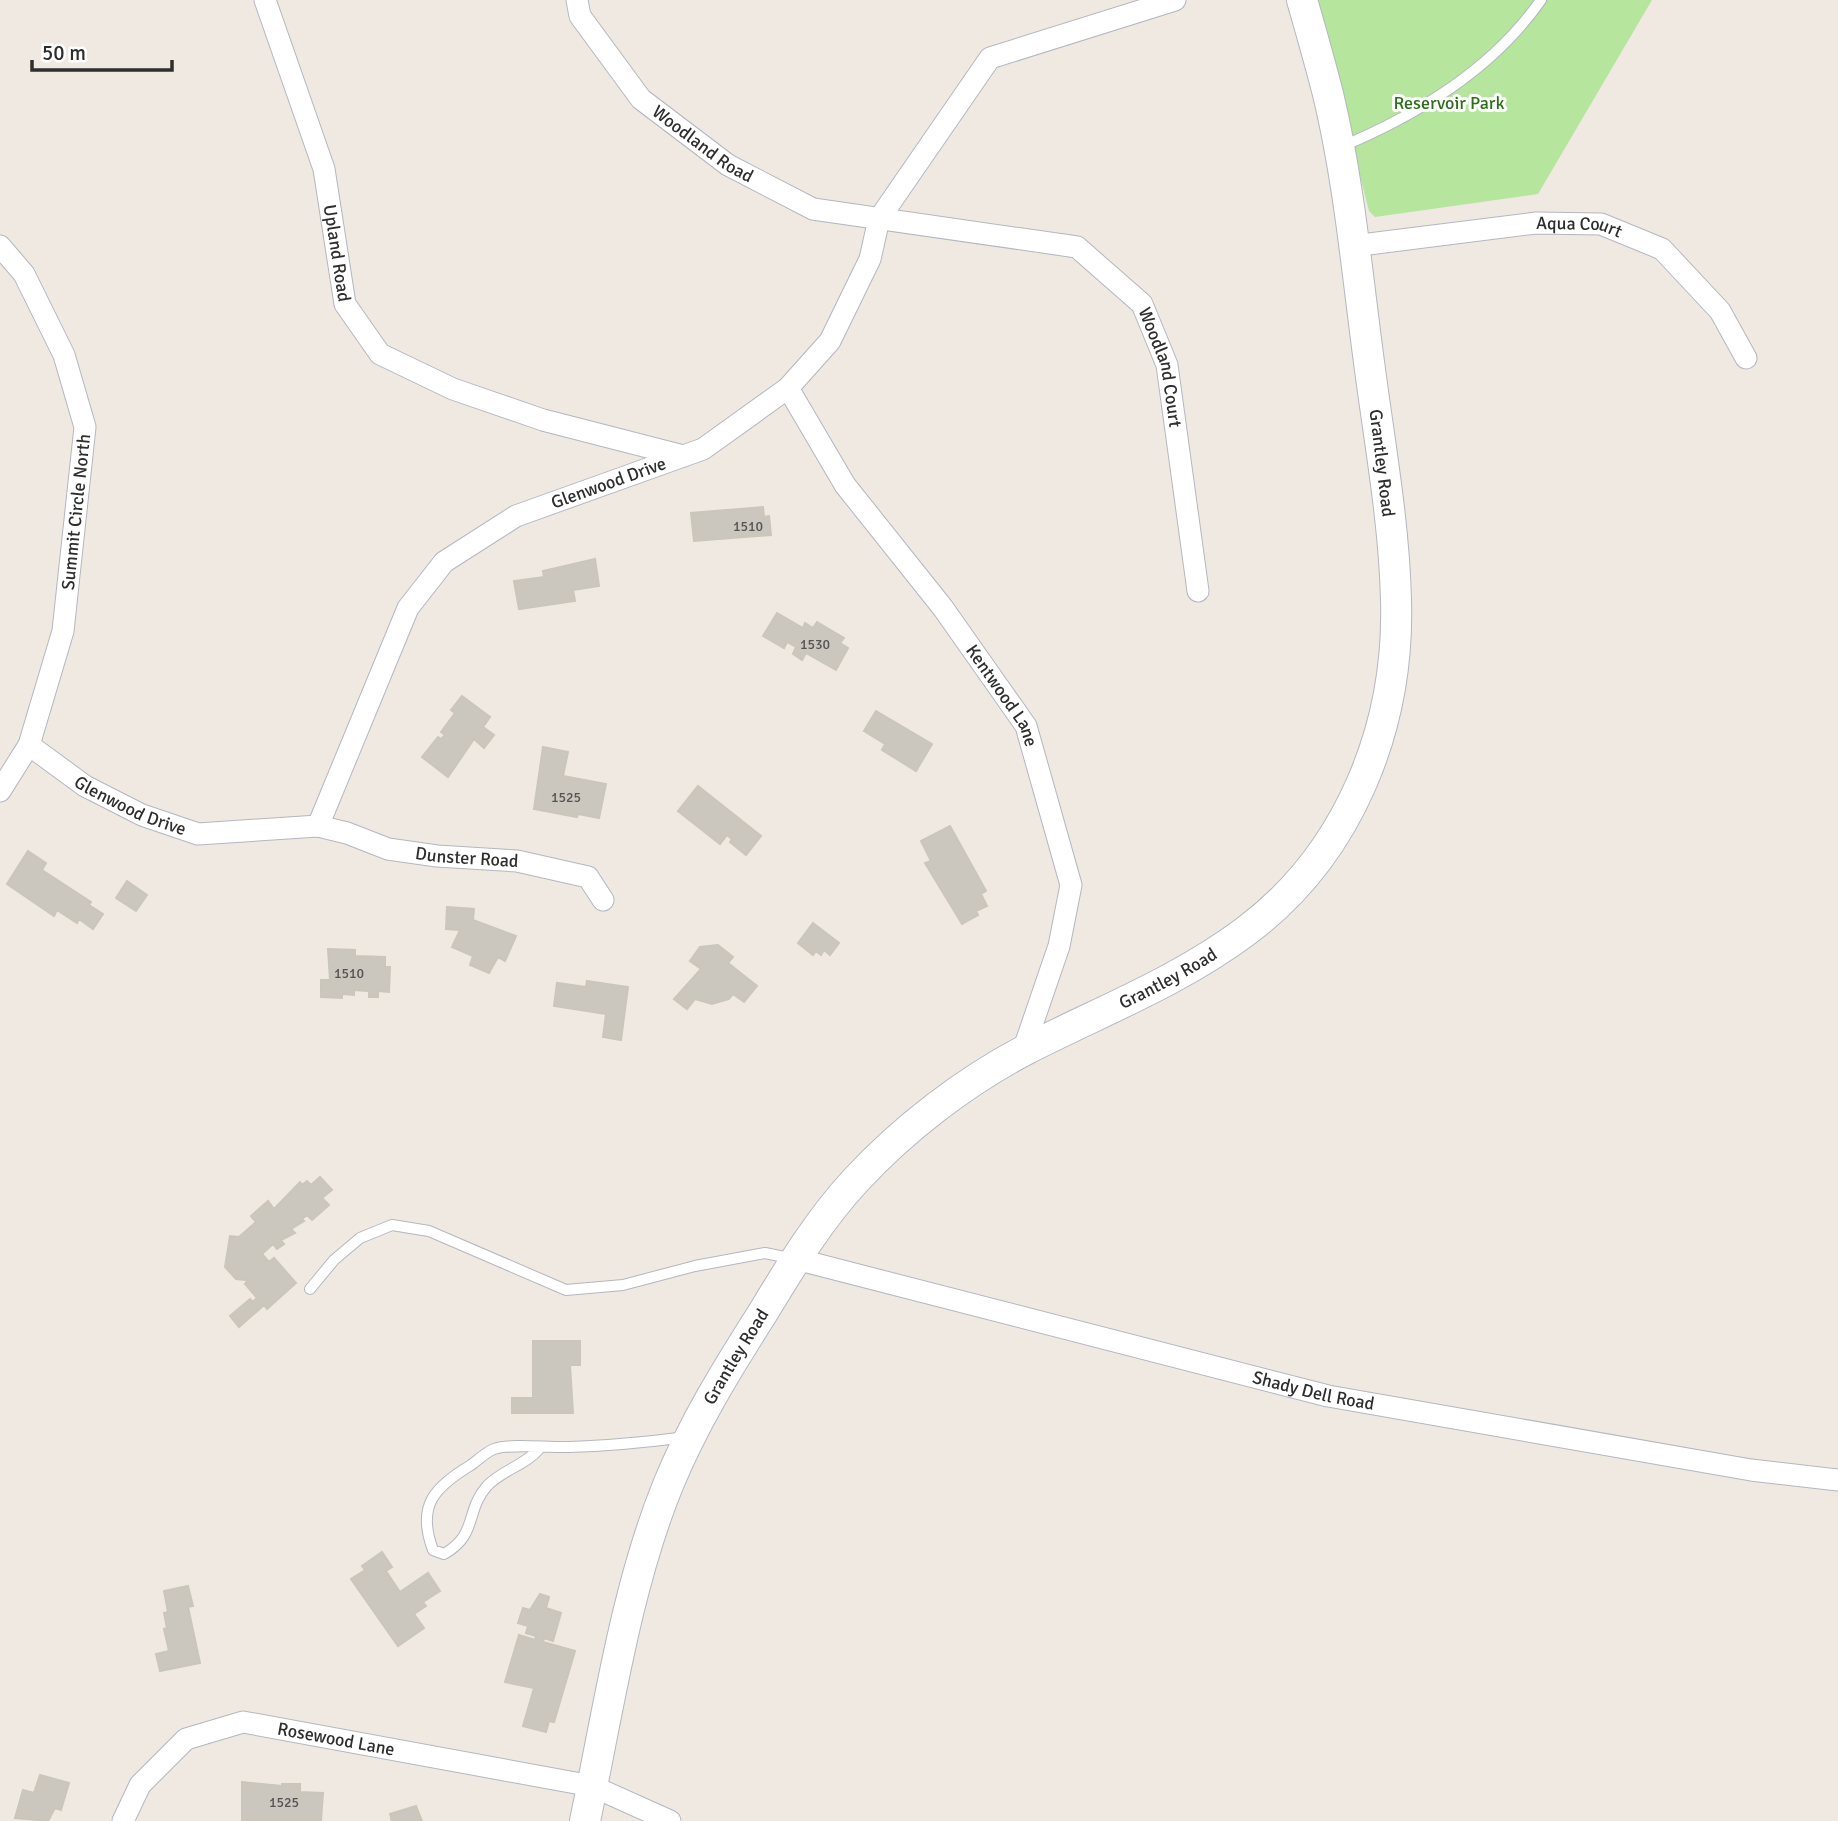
<svg xmlns="http://www.w3.org/2000/svg" width="1838" height="1821" viewBox="0 0 1838 1821" font-family="Signika,sans-serif">
<rect width="100%" height="100%" fill="#efe9e1"/>
<path fill="#b6e59e" d="M1315 0H1652L1538 194 1375 217 1369 211Z"/>
<path fill="#cbc7bf" stroke="#cbc5ba" stroke-width="2" d="M763 507 764 517 769 516 771 535 694 541 691 513Z
M595 559 599 586 573 590 575 601 519 609 514 581 544 577 543 571Z
M777 613 803 628 805 623 813 628 817 622 844 638 840 643 848 648 836 670 806 653 802 660 793 654 796 647 787 642 784 648 763 636Z
M462 696 490 717 483 727 494 735 484 748 474 739 448 777 422 757 438 737 441 739 445 735 441 732 455 713 451 710Z
M876 711 932 744 916 771 882 750 885 744 864 731Z
M543 747 568 752 563 776 606 784 599 818 578 814 577 817 534 809Z
M698 786 761 836 746 855 730 842 732 839 727 835 720 844 678 811Z
M950 826 986 891 981 894 987 906 976 911 978 915 962 924 925 863 931 861 921 841Z
M28 851 46 863 42 870 91 902 89 905 103 914 93 929 79 919 77 923 57 910 54 916 7 884Z
M127 881 147 895 136 911 116 898Z
M447 907 474 909 473 920 516 936 505 961 498 957 489 973 470 965 473 956 452 947 460 930 446 929Z
M813 923 839 943 830 955 824 950 821 955 816 951 813 955 798 943Z
M718 945 733 957 728 963 757 986 744 1002 733 994 729 999 712 1004 695 999 687 1009 674 999 701 969 690 961 700 947Z
M328 949 355 950V956L385 957V967H390L389 992 378 991V997H369V991L354 990V995L342 994V998L321 997V980H330Z
M587 981 628 987 621 1040 603 1037 606 1014 554 1006 557 983 586 987Z
M320 1177 332 1190 322 1198 329 1205 312 1220 307 1215 302 1219 304 1221 291 1229 295 1233 281 1240 284 1244 277 1249 273 1244 262 1254 269 1262 274 1258 296 1283 267 1309 264 1305 239 1327 230 1316 250 1299 253 1302 257 1298 245 1284 251 1275 245 1280 236 1279 225 1267 230 1236 239 1237 256 1222 251 1216 268 1201 274 1209 300 1182 302 1185 307 1181 311 1185Z
M533 1341H580V1365H570L573 1413H512V1398H533Z
M382 1552 392 1567 386 1571 400 1592 428 1573 440 1591 423 1602 426 1606 414 1614 424 1628 398 1646 351 1579 365 1570 362 1566Z
M188 1586 193 1606 188 1607 200 1663 160 1671 156 1654 169 1651 164 1629 167 1628 164 1613 168 1612 164 1591Z
M540 1594 549 1597 546 1608 561 1613 553 1641 544 1638 543 1642 575 1651 554 1722 549 1721 546 1732 523 1726 534 1688 505 1682 519 1635 535 1640 536 1636 526 1633 528 1626 518 1623 523 1608 530 1610Z
M40 1775 69 1783 61 1810 55 1808 48 1821 15 1818 23 1790 34 1793Z
M242 1782 282 1786V1784H300V1792L323 1793 321 1821H242Z
M416 1806 422 1821H392L390 1814Z"/>
<g fill="none" stroke-linecap="round" stroke-linejoin="round">
<g stroke="#b4b7c1" stroke-width="12">
<path id="lane" d="M1343 146C1419 114 1493 69 1541 0
M310 1289 334 1260 360 1238 392 1225 429 1231 566 1290 623 1285 695 1266 765 1253 794 1259
M540 1448C526 1465 502 1470 487 1486 465 1511 478 1535 444 1554L433 1550C416 1505 435 1487 471 1465 478 1460 486 1452 494 1449 511 1443 549 1448 569 1447 608 1446 647 1442 686 1437"/>
</g>
<g stroke="#b4b7c1" stroke-width="23">
<g id="street">
<path id="s1" d="M265 0 324 169 345 304 380 354 453 389 543 420 683 456"/>
<path id="s2" d="M577 0 580 16 641 99 728 165 813 209 1077 247 1142 304 1167 365 1198 591"/>
<path d="M0 246 24 274 64 355 85 427 63 631 29 745 0 791"/>
<path id="s3" d="M1353 246 1536 223 1601 224 1662 249 1720 311 1746 358"/>
<path id="s4" d="M788 388 845 485 943 608 1026 726 1071 885 1059 946 1023 1051"/>
<path id="s5" d="M29 745 85 786 142 815 198 834 318 826 347 833 388 849 437 856 517 861 588 877 603 900"/>
<path id="s6" d="M318 826 408 608 444 562 516 516 703 449 788 388 830 341 870 259 879 219 990 58 1175 0"/>
<path id="s7" d="M796 1259 1328 1396 1751 1470 1838 1480"/>
<path id="s8" d="M123 1821 140 1785 186 1739 243 1722 592 1786 670 1821"/>
</g>
</g>
<g stroke="#b4b7c1" stroke-width="32">
<g id="secondary">
<path id="s9" d="M585 1821C608 1712 626 1588 668 1485 693 1424 727 1369 762 1314 790 1268 818 1221 855 1181 903 1129 964 1082 1027 1049 1101 1011 1178 982 1246 931 1349 854 1400 727 1396 599 1394 520 1379 440 1369 362 1357 273 1349 181 1328 94 1320 63 1311 31 1302 0"/>
</g>
</g>
<use href="#lane" stroke="#fff" stroke-width="10"/>
<use href="#street" stroke="#fff" stroke-width="21"/>
<use href="#secondary" stroke="#fff" stroke-width="30"/>
</g>
<g text-anchor="middle" dominant-baseline="central" stroke-width="6" stroke-linejoin="round" paint-order="stroke">
<g font-size="14" fill="#555452">
<text x="748" y="526">1510</text>
<text x="815" y="644">1530</text>
<text x="566" y="797">1525</text>
<text x="349" y="973">1510</text>
<text x="284" y="1802">1525</text>
</g>
<g font-size="18" fill="#2c6e1b" stroke="#fff">
<text x="1449" y="103">Reservoir Park</text>
</g>
<g font-size="18" fill="#2e2e2e" stroke="#fff">
<text stroke="none"><textPath href="#s2" startOffset="196">Woodland Road</textPath></text>
<text stroke="none"><textPath href="#s3" startOffset="228">Aqua Court</textPath></text>
<text stroke="none"><textPath href="#s1" startOffset="264">Upland Road</textPath></text>
<text stroke="none"><textPath href="#s2" startOffset="744">Woodland Court</textPath></text>
<text transform="translate(1382 463) rotate(83)">Grantley Road</text>
<text stroke="none"><textPath href="#s6" startOffset="478">Glenwood Drive</textPath></text>
<text transform="translate(76 512) rotate(-84)">Summit Circle North</text>
<text stroke="none"><textPath href="#s4" startOffset="376">Kentwood Lane</textPath></text>
<text stroke="none"><textPath href="#s5" startOffset="119">Glenwood Drive</textPath></text>
<text stroke="none"><textPath href="#s5" startOffset="466">Dunster Road</textPath></text>
<text stroke="none"><textPath href="#s9" startOffset="1080">Grantley Road</textPath></text>
<text stroke="none"><textPath href="#s9" startOffset="492">Grantley Road</textPath></text>
<text stroke="none"><textPath href="#s7" startOffset="534">Shady Dell Road</textPath></text>
<text stroke="none"><textPath href="#s8" startOffset="259">Rosewood Lane</textPath></text>
</g>
</g>
<path d="M32 60v10h140v-10" fill="none" stroke="#2e2e2e" stroke-width="3.5"/>
<text x="42" y="60" font-size="21" fill="#2e2e2e" stroke="#ffffff" stroke-width="5" paint-order="stroke">50 m</text>
</svg>
